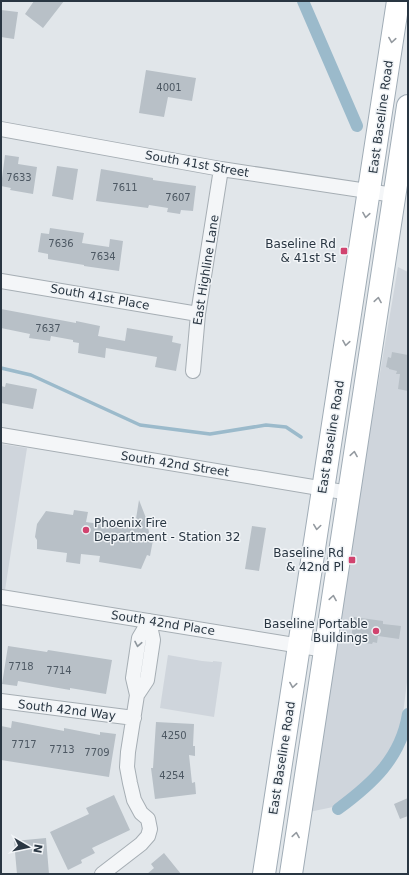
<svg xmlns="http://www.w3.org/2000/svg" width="409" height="875" viewBox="0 0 409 875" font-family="'DejaVu Sans',sans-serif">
<rect width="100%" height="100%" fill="#e1e6ea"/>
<path fill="#cfd5dc" d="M398 267 408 272V674L402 722 398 738 391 752 375 772 338 806 309 812 362 465 375 403Z
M1 444 27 448 5 590 1 589Z
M168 655 202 661 213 662V661L222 662 214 717 160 708Z"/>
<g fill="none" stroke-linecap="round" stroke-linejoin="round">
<path stroke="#9bbacb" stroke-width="3.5" d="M1 368 31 375 140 425 210 434 266 425 286 427 301 437"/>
<path stroke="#9bbacb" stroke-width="12" d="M303 1 357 126
M338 809C372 784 401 758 408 714"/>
</g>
<path fill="#b8c0c7" d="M34 1H64L43 28 25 14Z
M1 10 18 12 14 39 1 37Z
M146 70 196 78 192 101 168 97 164 117 139 113Z
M5 155 19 157 18 164 37 167 33 194 10 190 11 188 1 186Z
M57 166 78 169 73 200 52 196Z
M101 169 153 178V180L196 186 193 211 181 210 180 214 167 212 168 208 149 205 148 208 96 201Z
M50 228 84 233 82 243 109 247 110 239 123 241 119 271 84 266V265L48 259V254L38 252 41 233 49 234Z
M1 309 76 323V321L100 326 98 336 125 341 127 328 173 336 172 342 181 344 176 371 155 367 157 357 106 348 105 358 78 353 79 343 73 342V340L51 336 50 341 29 338 30 334 1 328Z
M392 352 408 355V391L398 389 400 374H396L397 371 389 369V368L386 367 388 357 391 358Z
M6 383 37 389 33 409 1 403V386L5 387Z
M139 500 146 518 149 532 150 540H153L150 556 147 555 141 569 99 562 100 556 81 554 80 564 66 562 67 553 37 549V540L35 537 37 524 46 511 73 515 74 510 88 512 86 522 106 525 107 520 135 525Z
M252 526 266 528 259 571 245 569Z
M354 617 383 621V624L401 626 399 639 378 636 377 643 373 642 372 644 352 641V639H351Z
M8 646 47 652 48 650 112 660 106 694 70 688V690L18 681 17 686 2 684Z
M12 721 64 731V728L100 735V732L116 734 109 777 1 760V726L11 728Z
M156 722 194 724 193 746H195V756L189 755 192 783 195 782 196 794 155 799 151 768H153Z
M114 795 130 830 92 848 95 853 81 860 82 863 68 870 50 832 89 814 86 808Z
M408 798V816L400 819 394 804Z
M46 838 49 874H17L14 841Z
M164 853 181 874H147L154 868 151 864Z"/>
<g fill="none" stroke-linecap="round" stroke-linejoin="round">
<g stroke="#a6aeb4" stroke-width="16">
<path id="minor" d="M1 129 221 169 394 195
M1 281 198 314
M193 371 198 314 221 169
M1 435 349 493
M1 597 325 650
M137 695 133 678 139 638 149 621
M1 701 134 718
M102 874 141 844 148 836 150 829 148 819 141 813 134 800 130 783 127 767 128 752 137 695 147 680 153 640 149 621"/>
</g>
<g stroke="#a0acb6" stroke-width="24">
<path id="primary" d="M264 874 398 1
M291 874 408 106"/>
</g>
<use href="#minor" stroke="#f4f6f8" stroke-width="14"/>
<use href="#primary" stroke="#fff" stroke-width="22"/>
</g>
<defs><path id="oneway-chevron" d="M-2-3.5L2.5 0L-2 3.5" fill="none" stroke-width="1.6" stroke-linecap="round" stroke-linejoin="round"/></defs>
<g stroke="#949aa0">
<use href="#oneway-chevron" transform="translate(392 40) rotate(99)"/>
<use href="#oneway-chevron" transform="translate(366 215) rotate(99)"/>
<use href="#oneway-chevron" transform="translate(378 300) rotate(-81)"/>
<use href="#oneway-chevron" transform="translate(346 343) rotate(99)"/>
<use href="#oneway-chevron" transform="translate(354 454) rotate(-81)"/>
<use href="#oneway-chevron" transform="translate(317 527) rotate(98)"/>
<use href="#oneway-chevron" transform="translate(333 598) rotate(-81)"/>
<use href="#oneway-chevron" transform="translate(293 685) rotate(99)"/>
<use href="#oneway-chevron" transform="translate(296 835) rotate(-81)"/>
</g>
<use stroke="#8e969d" href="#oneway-chevron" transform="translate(138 644) rotate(101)"/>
<g fill="#d1436f" stroke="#f1f4f7" stroke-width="1.5">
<rect x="340" y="247" width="8" height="8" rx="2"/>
<circle cx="86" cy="530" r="4"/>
<rect x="348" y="556" width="8" height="8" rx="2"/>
<circle cx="376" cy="631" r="4"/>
</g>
<g text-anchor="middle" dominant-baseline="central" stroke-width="3" stroke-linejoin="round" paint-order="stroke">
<g font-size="10" fill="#4d5863">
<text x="169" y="87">4001</text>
<text x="19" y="177">7633</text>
<text x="125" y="187">7611</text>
<text x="178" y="197">7607</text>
<text x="61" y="243">7636</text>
<text x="103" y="256">7634</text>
<text x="48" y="328">7637</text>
<text x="21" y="666">7718</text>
<text x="59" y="670">7714</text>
<text x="174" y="735">4250</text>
<text x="24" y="744">7717</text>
<text x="62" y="749">7713</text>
<text x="97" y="752">7709</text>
<text x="172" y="775">4254</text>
</g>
<g font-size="12" fill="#293642" stroke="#f1f4f7">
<text transform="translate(381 117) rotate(-82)">East Baseline Road</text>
<text transform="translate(197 164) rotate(10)">South 41st Street</text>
<text transform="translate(206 270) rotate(-81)">East Highline Lane</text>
<text transform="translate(100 297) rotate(10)">South 41st Place</text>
<text transform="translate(331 437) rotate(-81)">East Baseline Road</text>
<text transform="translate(175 464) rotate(9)">South 42nd Street</text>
<text transform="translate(163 623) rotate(9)">South 42nd Place</text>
<text transform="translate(67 710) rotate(7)">South 42nd Way</text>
<text transform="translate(282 758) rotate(-81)">East Baseline Road</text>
</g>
<g font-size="12" fill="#293642" stroke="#f1f4f7" text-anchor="end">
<text x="336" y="244">Baseline Rd<tspan x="336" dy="14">&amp; 41st St</tspan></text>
<text x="94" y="523" text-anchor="start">Phoenix Fire<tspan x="94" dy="14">Department - Station 32</tspan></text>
<text x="344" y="553">Baseline Rd<tspan x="344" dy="14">&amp; 42nd Pl</tspan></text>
<text x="368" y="624">Baseline Portable<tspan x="368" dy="14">Buildings</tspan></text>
</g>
</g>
<rect width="409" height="875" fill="none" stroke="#293642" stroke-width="4"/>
<g transform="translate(28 847) rotate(99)" stroke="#f1f4f7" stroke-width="3" paint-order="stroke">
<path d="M0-3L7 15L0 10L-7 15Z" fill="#293642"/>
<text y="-6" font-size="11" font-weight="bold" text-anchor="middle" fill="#293642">N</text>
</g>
</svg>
